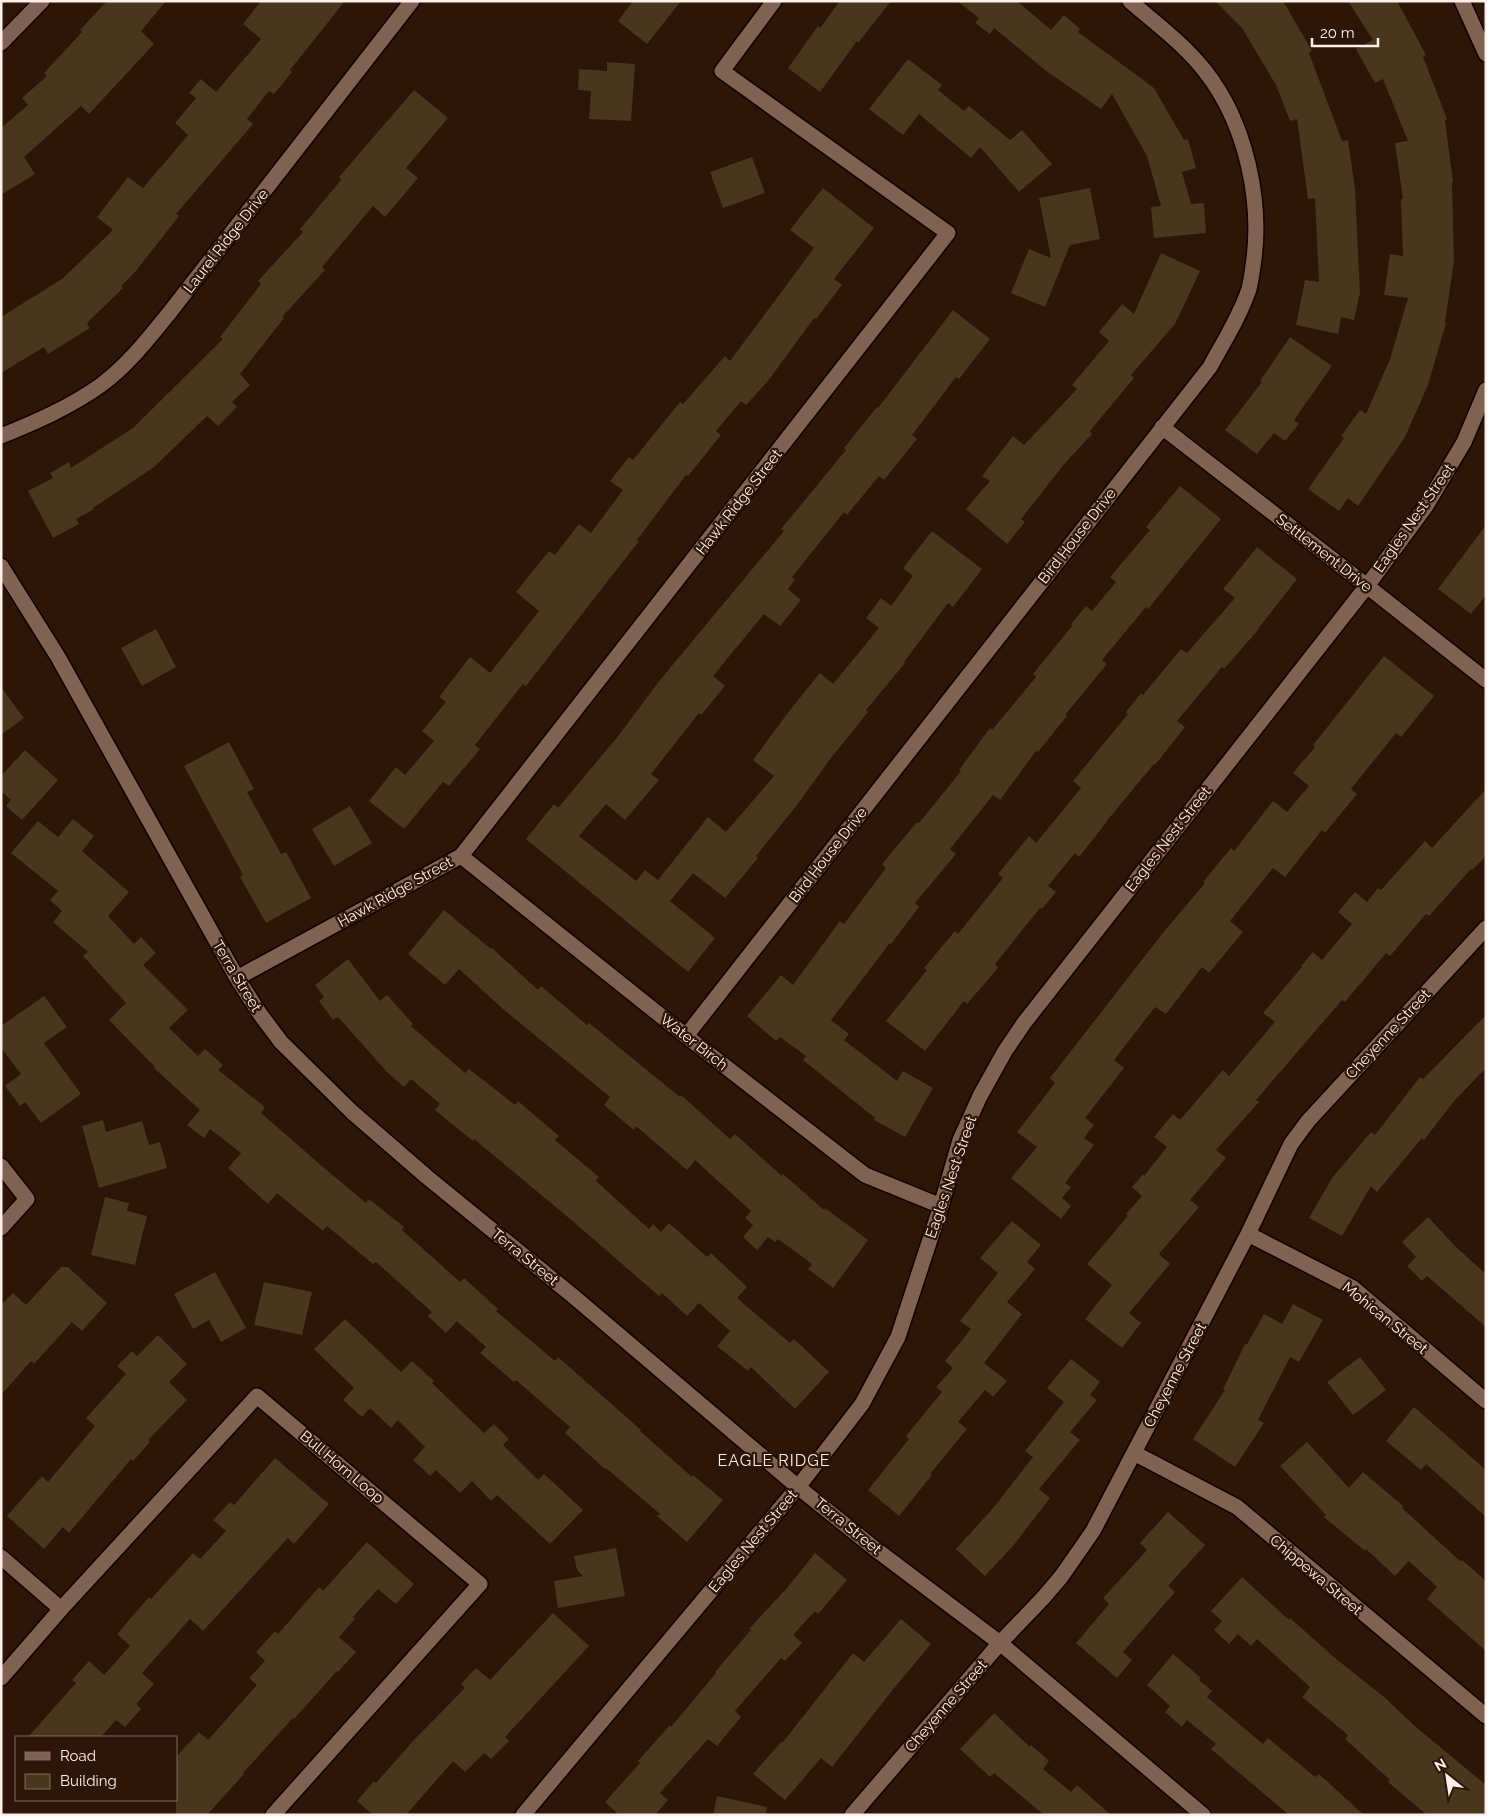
<svg xmlns="http://www.w3.org/2000/svg" width="1487" height="1816" viewBox="0 0 1487 1816" font-family="Raleway,sans-serif">
<rect width="100%" height="100%" fill="#2d1507"/>
<path fill="#48361d" d="M107 1H166L141 31 154 44 89 114 81 106 24 157 35 174 1 195V128L28 105 22 98 47 76 44 73 82 32 80 30Z
M261 1H345L290 70 292 72 274 94 269 91 247 119 253 124 176 214 179 216 135 272 121 286 123 288 87 323 90 328 48 354 44 347 1 373V317L62 279 113 230 97 217 128 177 143 188 188 135 175 123 196 98 189 93 201 79 216 92 261 39 243 24Z
M633 1H681L647 44 618 21Z
M840 1H891L858 43 857 41 820 92 788 68 818 26 820 28Z
M957 1H1017L1051 30 1064 15 1080 29 1078 32 1154 88 1184 140 1188 139 1196 168 1182 172 1191 204 1204 203 1206 233 1154 238 1151 207 1161 206 1147 156 1112 94 1101 109 1045 70 994 28 990 34 975 23 979 18Z
M1215 1H1283L1312 51 1309 53 1342 141 1348 140 1355 189 1360 293 1354 320 1341 317 1338 334 1296 325 1305 280 1319 282 1315 198 1308 199 1297 119 1290 121 1276 85 1242 28Z
M1348 1H1397L1426 55 1423 57 1447 119 1445 120 1453 182 1452 183 1454 261 1445 322 1446 323 1428 385 1405 437 1358 506 1348 498 1339 511 1308 489 1344 438 1341 436 1360 410 1366 414 1390 359 1408 298 1384 295 1390 254 1403 256 1401 199H1403L1395 143 1408 141 1383 79 1375 83 1356 49 1373 40Z
M908 59 942 85 938 90 964 111 969 106 1010 140 1022 130 1052 164 1019 192 980 147 971 158 919 114 903 135 869 109Z
M607 62 635 64 631 121 589 119 591 91 578 90 579 69 607 71Z
M414 90 448 118 406 168 418 178 385 217 373 206 322 267 325 270 282 317 284 318 240 374 250 385 232 402 237 407 218 426 207 416 154 467 93 508 94 509 76 519 79 524 53 538 28 491 53 478 50 473 69 462 71 468 133 428 223 339 220 337 261 284 258 281 303 232 300 229 341 180 339 177Z
M752 157 765 193 723 208 710 172Z
M823 188 874 228 834 279 842 285 816 319 814 318 768 381 746 405 741 401 716 431 721 435 688 476 686 475 637 540 639 541 526 686 523 684 475 745 480 749 449 786 443 782 404 829 369 801 396 767 405 775 434 741 422 731 446 702 439 697 470 657 490 673 539 611 516 592 549 551 555 555 579 524 591 533 623 490 610 481 629 457 633 460 680 402 683 404 725 356 730 361 814 248 790 230Z
M1090 188 1100 239 1070 245 1045 307 1011 293 1029 249 1051 258 1039 198Z
M1161 253 1200 271 1175 324 1131 375 1134 378 1090 431 1092 434 1065 463 1021 519 1025 522 1007 544 966 509 990 481 982 476 1013 436 1024 445 1077 389 1072 385 1109 341 1099 332 1122 304 1134 314Z
M953 310 990 339 959 379 956 377 912 435 917 439 884 480 879 476 847 515 844 512 792 577 795 580 788 589 801 600 780 626 764 614 713 676 725 686 701 715 699 713 651 774 659 780 625 820 606 804 579 836 636 881 645 870 658 880 708 817 726 832 774 776 753 760 790 710 820 673 833 684 879 628 866 618 881 598 891 606 913 576 903 568 932 531 982 569 953 607 948 603 904 662 905 663 866 710 868 712 831 758 797 805 756 856 758 858 725 898 693 873 670 901 715 938 688 972 526 839 554 804 558 808 619 735 660 680 784 531 781 529 846 450 844 448 877 407 878 408Z
M1290 337 1332 366 1294 420 1299 424 1285 441 1274 433 1257 454 1225 430 1262 382 1260 381Z
M1180 486 1221 519 1148 609 1146 607 1102 660 1107 664 1065 715 1067 716 1038 752 1036 751 1000 800 993 795 950 849 956 854 915 903 919 907 891 944 890 943 831 1020 849 1034 844 1040 897 1081 903 1071 933 1088 905 1137 874 1120 875 1118 803 1060 806 1056 780 1037 776 1041 747 1016 781 975 793 985 840 921 844 924 886 868 882 864 917 822 919 823 961 771 959 770 990 728 992 730 1036 677 1033 674 1072 626 1071 624 1086 606 1092 611 1116 582 1110 577 1150 530 1146 527Z
M1486 525V595L1471 614 1438 589Z
M1257 547 1297 579 1258 629V630L1224 669 1222 667 1177 721 1185 727 1155 765 1154 764 1105 823H1106L1079 857 1075 853 1048 886 1056 892 1042 909 1040 908 995 964 998 968 967 1004 964 1001 925 1051 886 1021 927 970 924 968 955 931 958 934 1003 878 998 874 1029 836 1036 843 1081 788 1073 781 1128 714 1126 712 1141 693 1143 695 1181 649 1187 653 1235 598 1223 589Z
M156 629 176 667 142 686 121 648Z
M1384 656 1434 696 1401 737 1396 733 1351 789 1357 794 1325 833 1322 830 1285 877 1273 868 1230 921 1243 932 1209 973 1202 967 1166 1014 1155 1007 1114 1060 1124 1068 1085 1118 1094 1125 1084 1138 1094 1145 1065 1183 1071 1187 1062 1198 1071 1206 1061 1219 1011 1178 1037 1147 1017 1132 1055 1083 1050 1078 1162 934 1205 883 1203 882 1231 848 1234 851 1273 801 1287 812 1309 786 1293 773 1315 747 1313 745Z
M1 687 24 718 1 735Z
M229 742 254 789 247 792 281 854 286 852 311 898 266 923 240 877 243 875 184 766Z
M25 750 58 780 22 820 6 806 11 800 1 791V776Z
M1486 789V856L1472 870 1471 869 1429 916 1426 914 1390 956 1386 953 1345 1002 1342 1000 1256 1100 1259 1102 1216 1150 1226 1158 1190 1200 1199 1207 1159 1254 1170 1264 1129 1313 1141 1323 1122 1348 1085 1319 1112 1285 1087 1264 1128 1216 1126 1214 1142 1196 1132 1187 1143 1174 1144 1176 1167 1147 1154 1137 1173 1114 1180 1120 1223 1070 1229 1076 1275 1022 1263 1013 1302 967 1301 966 1313 952 1322 960 1352 924 1338 912 1355 892 1367 902 1378 888 1381 890 1425 841 1432 848Z
M350 806 372 843 334 866 312 829Z
M73 819 94 836 82 851 129 892 108 916 134 944 141 937 156 953 143 965 188 1010 169 1028 198 1056 205 1049 223 1065 218 1070 265 1107 261 1113 323 1167 366 1203 369 1199 404 1227 402 1230 460 1282 464 1278 498 1309 496 1311 555 1361 558 1357 641 1430 640 1431 692 1477 693 1475 723 1500 687 1542 657 1516 660 1514 606 1468 605 1469 565 1433 570 1427 516 1380 514 1382 480 1353 486 1347 457 1321 446 1333 428 1316 432 1312 376 1262 373 1264 327 1226 323 1231 277 1193 268 1204 228 1168 241 1153 210 1129 204 1138 187 1125 200 1110 154 1068 155 1067 109 1020 126 1003 83 956 88 952 53 922 62 911 50 900 58 891 11 853 38 821 58 837Z
M444 910 491 949 492 948 538 990 541 986 587 1025 589 1023 680 1097 681 1095 730 1139 735 1134 782 1176 783 1174 824 1210 825 1208 868 1240 833 1288 808 1269 812 1264 778 1239 775 1242 768 1237 757 1250 743 1237 753 1225 745 1218 751 1211 695 1160 687 1170 636 1126 634 1130 604 1105 610 1097 503 1009 459 969 445 985 408 954Z
M348 959 380 1001 387 995 413 1024 411 1026 465 1073 469 1069 515 1105 518 1101 559 1136 555 1140 599 1177 596 1181 649 1229 653 1224 661 1232 669 1223 707 1257 711 1253 747 1287 737 1298 790 1343 794 1339 829 1372 795 1409 751 1367 748 1371 717 1346 730 1331 699 1303 687 1316 662 1293 659 1296 576 1224 474 1139 473 1141 435 1110 440 1104 411 1079 404 1087 387 1072 338 1017 333 1020 319 1001 324 997 315 985Z
M44 996 67 1027 44 1043 81 1094 41 1123 25 1102 20 1106 5 1086 21 1074 1 1048V1026Z
M1486 1015V1068L1455 1100 1424 1140 1422 1138 1377 1192 1371 1186 1342 1236 1309 1218 1332 1178 1371 1132 1375 1135 1420 1077 1423 1079Z
M103 1120 106 1132 142 1121 149 1145 160 1142 167 1168 99 1188 82 1126Z
M105 1197 129 1203 127 1211 147 1216 135 1265 91 1255Z
M1428 1217 1457 1248 1486 1274V1327L1427 1276 1422 1281 1407 1266 1416 1257 1402 1242Z
M1012 1221 1041 1245 1027 1262 1035 1269 1007 1302 1022 1314 984 1363 1007 1381 993 1397 985 1390 958 1422 967 1429 930 1474 932 1475 899 1516 868 1490 909 1439 906 1436 942 1392 936 1387 953 1368 945 1361 971 1329 960 1321 998 1273 980 1258Z
M61 1267H68L107 1303 82 1331 72 1322 34 1364 31 1361 1 1395V1305L13 1293 26 1305Z
M215 1272 246 1328 221 1342 209 1320 193 1329 174 1294Z
M264 1282 312 1292 302 1335 254 1325Z
M1293 1304 1323 1320 1299 1362 1290 1357 1258 1420 1264 1423 1235 1467 1193 1439 1225 1390 1223 1389 1245 1344H1247L1264 1314 1282 1324Z
M345 1319 401 1372 412 1361 434 1381 432 1383 484 1433 494 1424 509 1439 503 1445 538 1480 544 1474 583 1510 550 1544 497 1495 491 1501 472 1481 460 1493 436 1470 430 1476 413 1460 425 1447 398 1420 391 1428 370 1408 362 1417 343 1400 354 1388 314 1349Z
M158 1335 187 1364 169 1382 187 1400 148 1440 150 1442 133 1461 131 1459 69 1533 63 1527 44 1549 7 1516 42 1476 48 1482 95 1426 86 1418 126 1374 117 1366 132 1351 137 1356Z
M1360 1357 1386 1390 1353 1415 1327 1382Z
M1071 1359 1100 1382 1090 1395 1097 1400 1070 1432 1080 1440 1039 1489 1050 1498 1013 1546 985 1576 956 1549 994 1507 1033 1457 1025 1451 1064 1402 1047 1388Z
M1414 1407 1486 1470V1517L1426 1464 1421 1470 1386 1441Z
M1307 1442 1349 1488 1363 1472 1403 1506 1402 1508 1460 1561 1462 1560 1486 1581V1651L1427 1599 1437 1587 1409 1561 1395 1576 1366 1549 1365 1551 1324 1517 1326 1515 1280 1466Z
M275 1458 329 1504 294 1544 288 1538 203 1631 190 1619 142 1673 154 1684 136 1704 141 1709 125 1727 116 1720 101 1737H28L76 1683 72 1680 89 1661 104 1675 130 1646 117 1634 149 1597 151 1599 193 1553 200 1559 226 1531 213 1520 230 1502 234 1505Z
M1168 1512 1205 1545 1168 1586 1175 1592 1123 1652 1132 1660 1117 1678 1076 1643 1109 1604 1103 1598 1147 1550 1140 1543Z
M367 1542 414 1584 396 1604 378 1589 353 1617 355 1619 339 1637 356 1652 338 1672 337 1671 294 1719 293 1718 243 1773 244 1774 207 1815H176V1757L199 1732 208 1740 257 1685 249 1678 265 1661 256 1652 275 1631 278 1634 319 1587 323 1591Z
M616 1548 625 1596 558 1608 554 1581 583 1576 577 1570 574 1556Z
M815 1553 847 1580 818 1614 815 1611 793 1635 802 1643 785 1661 781 1658 735 1711 741 1717 717 1746 708 1739 660 1793 668 1800 655 1815H619L605 1802 640 1763 638 1761 670 1725 671 1727 716 1673 715 1672 751 1630 749 1629 787 1588Z
M1242 1577 1289 1620 1290 1618 1335 1658 1384 1697 1416 1727 1486 1785V1815H1427L1388 1782 1390 1780 1345 1739 1348 1735 1302 1697 1310 1687 1257 1639 1251 1646 1238 1634 1229 1644 1214 1630 1222 1621 1211 1611Z
M553 1613 589 1646 505 1737 509 1741 491 1759 484 1753 465 1772 453 1761 406 1815H373L357 1801 374 1781 376 1783 413 1741 465 1688 461 1684 476 1668 490 1680Z
M901 1619 931 1644 895 1687 832 1767 821 1758 785 1800 753 1774 782 1741 783 1742 853 1653 864 1662Z
M1173 1654 1201 1678 1199 1680 1212 1691 1207 1697 1263 1744 1268 1738 1315 1777 1319 1774 1364 1815H1289L1211 1749 1216 1744 1187 1720 1182 1727 1165 1712 1170 1706 1147 1685Z
M994 1713 1030 1747 1031 1745 1049 1761 1043 1769 1071 1792 1077 1785 1111 1815H1044L994 1773 990 1777 960 1749Z
M717 1796 767 1807 766 1815H713Z"/>
<g fill="none" stroke-linecap="round" stroke-linejoin="round">
<g stroke="#140200" stroke-width="18">
<path id="street" d="M1 43 42 1
M1162 427 1367 586
M1 436C36 422 70 407 101 385 128 365 149 338 170 312L412 1
M1 566 58 657 237 978 260 1014 281 1042 352 1112 427 1177 573 1296 798 1487 874 1548 1000 1643 1203 1815
M461 856 686 1036 865 1175 941 1206
M237 978 461 856 948 233 722 71 774 1
M686 1036 1210 367C1224 341 1240 316 1249 289 1251 281 1252 273 1253 266 1263 202 1246 123 1205 71 1184 44 1155 23 1130 1
M1 1166 27 1199 1 1228
M1248 1234 1353 1288 1486 1401
M1134 1453 1237 1507 1486 1716
M1 1557 61 1609
M1 1678 61 1609 257 1396 480 1584 273 1815
M852 1815 1000 1643 1043 1598 1061 1577 1093 1531 1248 1234 1291 1144 1308 1121 1486 928"/>
</g>
<g stroke="#140200" stroke-width="18">
<path id="secondary" d="M1462 1 1486 54
M1367 586 1486 680
M523 1815 798 1487 862 1404 898 1337 941 1206 960 1140 980 1096 1005 1051 1024 1023 1367 586 1426 506 1464 442 1486 390"/>
</g>
<use href="#street" stroke="#806252" stroke-width="15"/>
<use href="#secondary" stroke="#806252" stroke-width="15"/>
</g>
<g text-anchor="middle" dominant-baseline="central" stroke-width="4.5" stroke-linejoin="round" paint-order="stroke">
<g font-size="15" fill="#feefe8" stroke="#2d1507">
<text transform="translate(226 241) rotate(-52)">Laurel Ridge Drive</text>
<text transform="translate(739 502) rotate(-52)">Hawk Ridge Street</text>
<text transform="translate(1414 518) rotate(-55)">Eagles Nest Street</text>
<text transform="translate(1077 536) rotate(-52)">Bird House Drive</text>
<text transform="translate(1324 553) rotate(38)">Settlement Drive</text>
<text transform="translate(1168 839) rotate(-52)">Eagles Nest Street</text>
<text transform="translate(828 855) rotate(-52)">Bird House Drive</text>
<text transform="translate(395 892) rotate(-29)">Hawk Ridge Street</text>
<text transform="translate(237 976) rotate(59)">Terra Street</text>
<text transform="translate(1388 1034) rotate(-47)">Cheyenne Street</text>
<text transform="translate(694 1042) rotate(38)">Water Birch</text>
<text transform="translate(951 1177) rotate(-71)">Eagles Nest Street</text>
<text transform="translate(525 1257) rotate(39)">Terra Street</text>
<text transform="translate(1385 1318) rotate(39)">Mohican Street</text>
<text transform="translate(1175 1375) rotate(-62)">Cheyenne Street</text>
<text transform="translate(342 1467) rotate(40)">Bull Horn Loop</text>
<text transform="translate(848 1526) rotate(39)">Terra Street</text>
<text transform="translate(753 1541) rotate(-50)">Eagles Nest Street</text>
<text transform="translate(1316 1575) rotate(40)">Chippewa Street</text>
<text transform="translate(946 1706) rotate(-49)">Cheyenne Street</text>
</g>
<g font-size="16" letter-spacing="1" fill="#feefe8" stroke="#2d1507">
<text x="774" y="1460">EAGLE RIDGE</text>
</g>
</g>
<rect width="1487" height="1816" fill="none" stroke="#feefe8" stroke-width="5"/>
<rect x="15" y="1736" width="162" height="65" fill="#2d1507" stroke="#816c61"/>
<rect x="25" y="1752" width="25" height="8" fill="#806252" stroke="#816c61"/>
<text x="60" y="1761" font-size="15" fill="#feefe8">Road</text>
<rect x="25" y="1774" width="25" height="15" fill="#48361d" stroke="#816c61"/>
<text x="60" y="1786" font-size="15" fill="#feefe8">Building</text>
<g transform="translate(1447 1776) rotate(330)" stroke="#2d1507" stroke-width="4" paint-order="stroke">
<path d="M0-4L9 19L0 12L-9 19Z" fill="#feefe8"/>
<text y="-8" font-size="14" font-weight="bold" text-anchor="middle" fill="#feefe8">N</text>
</g>
<path d="M1312 38v8h66v-8" fill="none" stroke="#feefe8" stroke-width="2.5"/>
<text x="1320" y="38" font-size="15" fill="#feefe8" stroke="#2d1507" stroke-width="4" paint-order="stroke">20 m</text>
</svg>
